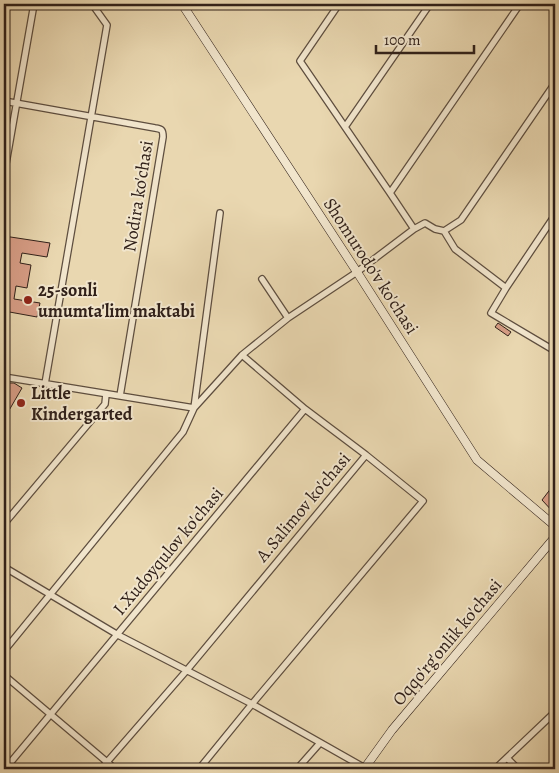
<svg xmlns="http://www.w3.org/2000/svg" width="559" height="773" viewBox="0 0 559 773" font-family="Alegreya,serif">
<rect width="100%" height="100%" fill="#e9d7b0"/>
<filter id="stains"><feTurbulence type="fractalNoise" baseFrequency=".004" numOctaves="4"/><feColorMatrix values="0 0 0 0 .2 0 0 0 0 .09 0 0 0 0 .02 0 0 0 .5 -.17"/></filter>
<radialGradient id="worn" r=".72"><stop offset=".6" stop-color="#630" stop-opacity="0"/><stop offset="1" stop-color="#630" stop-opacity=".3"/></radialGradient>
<path fill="#d89e87" stroke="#302019" d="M4 236 50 243 47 257 22 253 20 263 31 265 27 288 16 286 14 299 40 303 37 317 4 311V261H6L8 250H4Z
M498 323 511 332 508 336 495 327Z
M9 383H14L22 388 4 419V392Z
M555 483V514L542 500Z"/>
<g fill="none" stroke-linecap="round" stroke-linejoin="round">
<g stroke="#5e4e3f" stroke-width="8">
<path id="street" d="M339 4 300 61 390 193
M4 101 155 128C162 129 163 130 163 137L120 396
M345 127 430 4
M4 175 34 4
M555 215 506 288 491 313 555 351
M414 229 425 223 435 229 444 231 455 249 506 288
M444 231 461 220 555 83
M262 279 288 318
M242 355 288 318 357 272 414 229 390 193 520 4
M4 377 194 408
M45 384 107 25 92 4
M194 408 242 355 305 409
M553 425 555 419
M4 524 105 404 106 394
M4 567 118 635 252 704 365 768
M4 651 183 432 194 408 220 213
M4 675 107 762 187 670 366 455 423 501 252 704 199 769
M507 758 518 769
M5 769 305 409 366 455
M101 769 107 762 115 769
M297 769 320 743
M495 769 555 712"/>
</g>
<g stroke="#302019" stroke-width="9">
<path id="secondary" d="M182 4 357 272 477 460 555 526
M364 769 392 730 555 537"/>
</g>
<use href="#street" stroke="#f1e5cc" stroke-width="5.5"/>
<use href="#secondary" stroke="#f1e5cc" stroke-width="8"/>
</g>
<g fill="#8f2418" stroke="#f1e5cc" stroke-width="2">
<circle cx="28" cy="300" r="5"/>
<circle cx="21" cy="403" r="5"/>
</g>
<g text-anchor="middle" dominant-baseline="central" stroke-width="4" stroke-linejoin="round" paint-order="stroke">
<g font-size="18" fill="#302019" stroke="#f1e5cc">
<text transform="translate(138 196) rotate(-81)">Nodira ko'chasi</text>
<text transform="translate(371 266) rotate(57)">Shomurodo'v ko'chasi</text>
<text transform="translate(303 507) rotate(-50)">A.Salimov ko'chasi</text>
<text transform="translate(168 551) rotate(-50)">I.Xudoyqulov ko'chasi</text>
<text transform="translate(447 642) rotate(-50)">Oqqo'rg'onlik ko'chasi</text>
</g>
<g font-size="18" font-weight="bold" fill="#302019" stroke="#f1e5cc" text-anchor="start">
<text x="38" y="290">25-sonli<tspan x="38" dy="21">umumta'lim maktabi</tspan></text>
<text x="31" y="393">Little<tspan x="31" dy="21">Kindergarted</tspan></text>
</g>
</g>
<rect width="559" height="773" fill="none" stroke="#e9d7b0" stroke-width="20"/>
<rect x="5" y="5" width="549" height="763" fill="none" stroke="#302019" stroke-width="2.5"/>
<rect x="10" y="10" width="539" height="753" fill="none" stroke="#302019"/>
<path d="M376 45v8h98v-8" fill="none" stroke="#302019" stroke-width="2.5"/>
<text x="384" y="45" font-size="15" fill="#302019" stroke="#f1e5cc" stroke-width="4" paint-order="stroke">100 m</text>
<rect width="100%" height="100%" filter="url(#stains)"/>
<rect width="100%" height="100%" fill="url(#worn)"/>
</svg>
